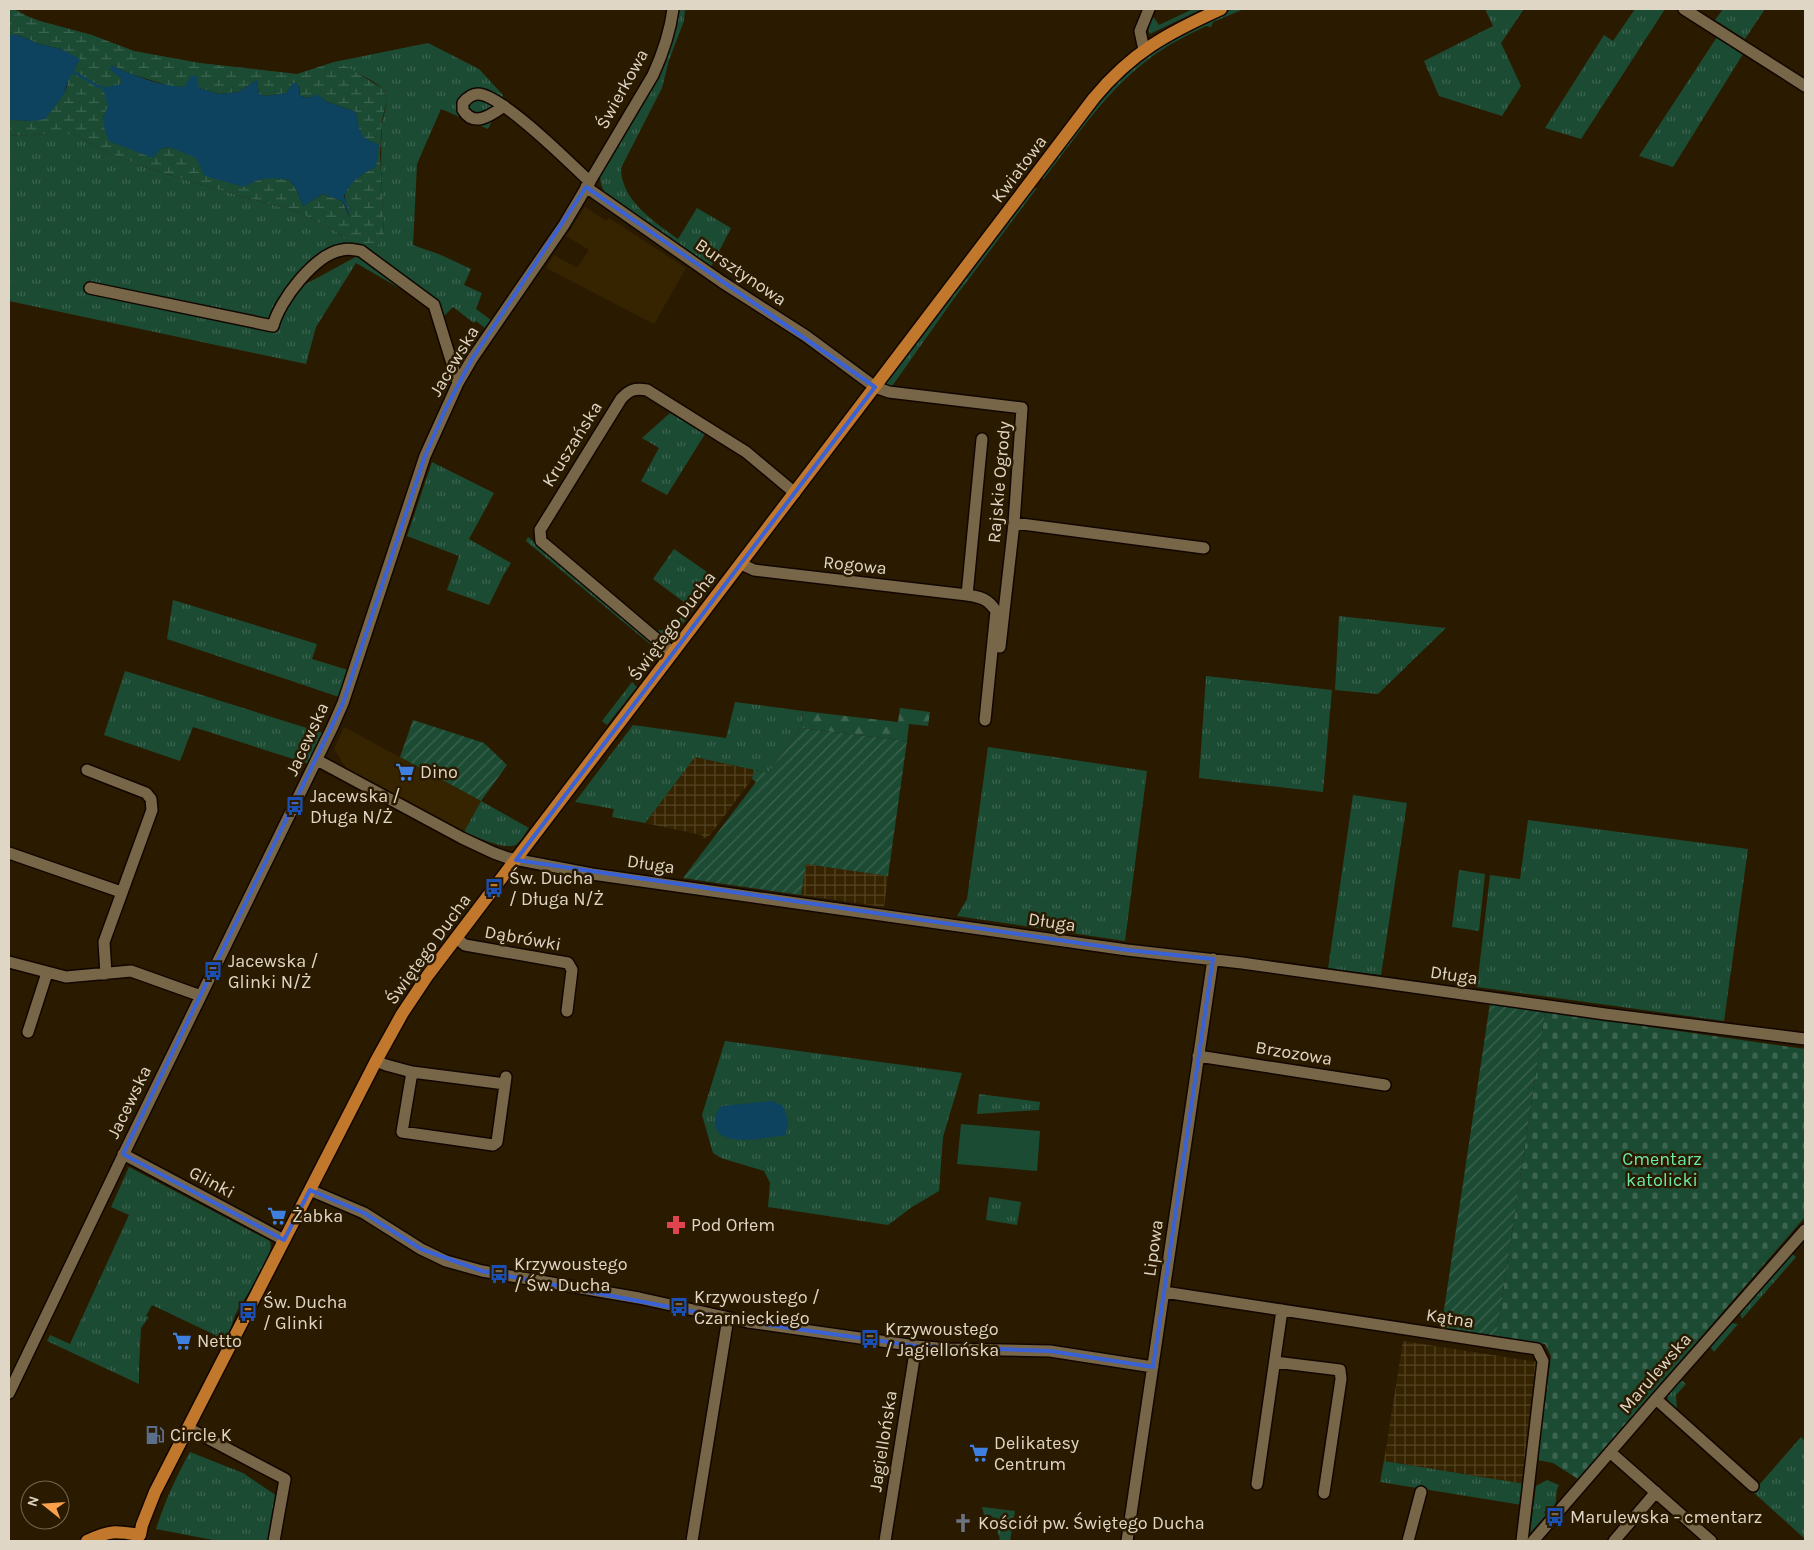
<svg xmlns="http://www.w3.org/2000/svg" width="1814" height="1550" viewBox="0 0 1814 1550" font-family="Karla,sans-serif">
<defs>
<pattern id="industrial-grid" width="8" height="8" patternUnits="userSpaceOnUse" patternTransform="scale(1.25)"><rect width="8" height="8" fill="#362400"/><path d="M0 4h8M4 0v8" fill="none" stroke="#534324"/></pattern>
<pattern id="grass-tufts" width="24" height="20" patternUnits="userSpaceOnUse" patternTransform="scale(1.25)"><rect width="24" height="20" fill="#1c4b34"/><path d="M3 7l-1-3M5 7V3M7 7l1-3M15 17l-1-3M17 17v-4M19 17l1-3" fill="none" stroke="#3d6450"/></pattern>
<pattern id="forest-firs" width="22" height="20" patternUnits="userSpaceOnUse" patternTransform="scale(1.25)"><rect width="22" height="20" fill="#1c4b34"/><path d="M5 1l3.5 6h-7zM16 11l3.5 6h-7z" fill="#3d6450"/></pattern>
<pattern id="wetland-marsh" width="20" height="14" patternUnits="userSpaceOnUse" patternTransform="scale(1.25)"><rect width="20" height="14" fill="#1c4b34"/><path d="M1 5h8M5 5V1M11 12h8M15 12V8" fill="none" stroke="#3d6450"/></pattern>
<pattern id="cemetery-stones" width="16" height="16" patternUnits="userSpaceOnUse" patternTransform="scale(1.25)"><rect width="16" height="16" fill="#1c4b34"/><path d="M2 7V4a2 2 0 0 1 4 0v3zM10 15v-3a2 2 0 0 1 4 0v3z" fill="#3d6450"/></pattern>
<pattern id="garden-furrows" width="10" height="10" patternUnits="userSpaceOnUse" patternTransform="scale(1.25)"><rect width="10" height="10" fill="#1c4b34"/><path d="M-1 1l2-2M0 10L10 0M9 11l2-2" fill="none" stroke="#3d6450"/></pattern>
</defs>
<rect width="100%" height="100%" fill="#2a1b00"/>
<path fill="#362400" d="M585 207 606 221 609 218 686 268 654 324 546 268 554 255 577 268 589 250 566 236Z
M344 727 481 801 464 832 346 768 334 749Z"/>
<path fill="url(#industrial-grid)" d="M695 757 754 770 752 779 710 835 703 839 702 835 645 823Z
M806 864 888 876 884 907 801 895Z
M1403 1341 1538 1362 1525 1484 1384 1461Z"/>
<path fill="url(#grass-tufts)" d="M678 9H685L684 21 669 60 662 88 621 168C621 201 655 222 678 239L697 208 731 228 710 269 610 199C603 191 600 185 600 174L640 106Z
M1153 9H1155L1152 15 1159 25 1193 9H1202L1150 34 1148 27Z
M1233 9H1244L1213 22 1211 27 1206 26C1188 35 1169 44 1153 56 1108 88 1076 137 1043 180L1042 173 1113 85 1149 52 1205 21Z
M1485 9H1524L1501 43 1521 86 1502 116 1439 96 1424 61 1493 26Z
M1635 9H1665L1581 139 1545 128 1604 35 1613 41Z
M1723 9H1765L1745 39 1715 20Z
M1717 37 1743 54 1673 167 1639 156Z
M428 43 479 69 503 95V110L495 115 488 129 441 109 417 164 413 245 441 255 471 269 464 285 482 293 476 309 491 320 485 328 476 321 474 323 453 307 444 316 436 303 361 249 327 252 289 300 304 285 361 254 430 306 356 263 316 327 306 364 9 301V136L50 134H73L107 152 147 168 206 186 298 212 334 230 348 242 384 233C382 197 380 161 382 125 383 113 390 102 384 91 379 82 344 66 334 62Z
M1037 188 953 300 890 389 886 387 887 381 1030 190Z
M670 413 705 434 667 495 641 481 659 448 642 438Z
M432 462 494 493 469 539 511 563 503 576 489 605 447 590 459 556 407 536Z
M528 537 664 651 662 654 526 541Z
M674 549 717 579 670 640 657 630 671 631 689 606 653 579Z
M173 600 317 644 312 659 348 670 339 697 167 639Z
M1339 616 1446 628 1378 694 1335 690Z
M125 671 323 733 309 764 193 727 180 761 104 735Z
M1206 676 1332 690 1323 792 1199 778Z
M632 682 637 687 607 725 602 721Z
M735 702 803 711 801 728 768 773 695 757 645 823 612 817 614 809 575 802 633 725 726 738Z
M988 747 1147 771 1125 941 957 916 967 899Z
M1353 795 1407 803 1381 975 1328 969Z
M481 801 529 828C525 833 522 840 517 844 507 852 475 836 464 832Z
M1528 820 1748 849 1724 1021 1477 987 1490 875 1520 879Z
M1459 870 1485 874 1479 931 1452 927Z
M725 1041 962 1073 943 1137 939 1191 912 1207 888 1225 768 1207 770 1183 764 1171 721 1158 713 1153 702 1115Z
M979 1094 1040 1102 1039 1110 977 1114Z
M129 1167 270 1241C276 1260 244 1296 235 1315 232 1322 231 1330 229 1338L222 1339 215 1337V1335L152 1305 146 1316 149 1317 141 1328 139 1367V1384L47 1341 50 1335 70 1344 129 1215 111 1207Z
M989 1197 1021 1202 1017 1225 986 1220Z
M1791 1253 1796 1257 1742 1319 1739 1311Z
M1731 1323 1738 1324 1714 1352 1710 1346Z
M1680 1379 1686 1384 1676 1395 1677 1411 1668 1403 1667 1393Z
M1801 1437 1805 1441V1539L1753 1492Z
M190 1452 243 1473 277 1496 268 1541H218L156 1529C165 1501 176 1477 190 1452Z
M1384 1461 1525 1484 1522 1505 1380 1482Z
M1547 1480 1559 1485C1554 1492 1559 1502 1552 1509L1549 1507 1544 1512 1546 1515 1530 1533 1536 1486Z
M982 1507 1015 1511 1010 1541H997L1000 1539 992 1516 984 1515Z"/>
<path fill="url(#forest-firs)" d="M900 708 930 712 928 726 909 724 907 741 801 728 803 711 898 722Z"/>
<path fill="url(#wetland-marsh)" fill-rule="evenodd" d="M9 9H14L27 16 40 21 92 35 134 51 200 63 297 74 334 62 348 67 383 89 387 100 382 120 380 153 384 233 377 247 360 246 348 242 334 230 298 212 206 186 147 168 107 152 73 134H50L9 136V120L30 121C43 112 67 100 68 81 68 71 63 59 61 49L39 44 18 35H9ZM111 65 131 74 170 86 199 88 219 94 238 92 257 80 259 94 266 96 286 93 293 83 299 86 300 96 311 98 321 97 325 101 356 112C359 132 358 138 379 145L375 167C365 172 344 184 345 197 345 204 348 211 350 218L342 201 323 194 303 206 296 189 289 180 272 177 253 181 181 151 170 147 160 149 103 118C107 107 121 87 122 79Z"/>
<path fill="url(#cemetery-stones)" d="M1545 1012 1805 1049V1217L1578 1479 1553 1463 1537 1460 1551 1356 1545 1344 1496 1338Z"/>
<path fill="url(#garden-furrows)" d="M413 720 484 743 507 765 481 801 400 757Z
M801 728 907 741 888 876 806 864 801 895 683 878 756 782 752 779 754 770 768 773Z
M1490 1003 1545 1012 1496 1338 1441 1330Z"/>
<path fill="#1c4b34" d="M961 1124 1040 1131 1037 1171 957 1164Z"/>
<path fill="#0d435e" d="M9 35H18L39 44 61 49 80 59 68 81 64 94 45 119 30 121 9 120Z
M111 65C134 76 160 86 185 87L191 76H197L199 88 219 94 238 92 257 80 259 94 266 96 286 93 293 83H298L300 96 310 98 315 94 321 97 325 101 356 112C359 130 359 139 379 144L376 167C362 173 350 182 344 196L351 218 342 201 323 194 303 206 296 189 289 180C272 177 259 177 244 187L205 176 196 158 170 147 160 149 153 158 109 141 105 131 103 118 108 106 103 88 121 84 122 79 110 70Z
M772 1101 783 1106 788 1121 786 1135C768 1137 717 1150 715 1123 714 1117 718 1109 722 1106Z"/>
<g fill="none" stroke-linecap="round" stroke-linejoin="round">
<path stroke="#0d435e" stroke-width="2.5" d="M73 72C84 77 93 85 103 88"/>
<g stroke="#120600" stroke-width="14">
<path id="minor" d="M1684 9 1805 86
M1144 50 1140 31 1149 9
M504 106C491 115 474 128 463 110V103C467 98 471 94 478 94 501 94 571 164 590 182
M586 187 722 282 806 336 875 387 889 392 1022 408 1014 523 1000 647
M90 288 273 326C279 301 315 254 342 250 349 248 354 250 361 251L434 305 458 383
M1014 523 1204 548
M741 564 754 570 967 595 982 439
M967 595C981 597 988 599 996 611L985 720
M673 653 541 541 540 530 621 399C629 390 634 388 647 390L746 452 795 493
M317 760 462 838 494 853 508 858 592 874 1127 950 1242 963 1605 1014 1805 1039
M87 770 146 793 151 799 152 810 104 942 106 974
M9 853 121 892
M456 938 465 945 568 963 572 970 567 1011
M9 962 66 977 131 971 201 996
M28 1032 47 973
M1198 1056 1385 1085
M376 1061 386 1065 412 1072 505 1084
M412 1072 402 1132 493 1145 497 1142 506 1077
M123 1154 284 1240
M310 1190 364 1213 421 1249 446 1261 482 1271 639 1298 748 1322 916 1346 948 1349 1050 1351 1153 1367
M1164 1292 1537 1349 1543 1361 1522 1541
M1275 1362 1340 1370 1341 1379 1324 1493
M9 1393 130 1141 332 728 343 703 425 456 458 383 472 359 564 225 653 75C663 53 670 33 673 9
M1656 1399 1753 1486
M188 1428 285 1479 274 1541
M1610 1452 1711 1541
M1257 1484 1282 1310
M692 1541 728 1318
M885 1541 916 1346
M1127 1541 1213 959
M1408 1541 1421 1492
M1533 1541 1656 1399 1805 1230
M1614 1541 1656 1492"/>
</g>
<g stroke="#120600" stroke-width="15">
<path id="major" d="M87 1541C110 1530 115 1531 140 1535L142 1525 155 1492 376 1061 402 1014 428 975 1094 98C1132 52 1168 33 1221 9"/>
</g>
<use href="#minor" stroke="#776648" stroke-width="11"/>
<use href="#major" stroke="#c1772c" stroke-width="12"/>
</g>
<path fill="none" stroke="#3a62d5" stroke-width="4" stroke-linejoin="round" d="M586 187 875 387 516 860 1127 950 1213 959 1153 1367 1050 1351 916 1346 748 1322 482 1271 421 1249 364 1213 310 1190 284 1240 123 1154 343 703 425 456 445 410 472 359Z"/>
<defs>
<g id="supermarket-bare" transform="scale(1.5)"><path d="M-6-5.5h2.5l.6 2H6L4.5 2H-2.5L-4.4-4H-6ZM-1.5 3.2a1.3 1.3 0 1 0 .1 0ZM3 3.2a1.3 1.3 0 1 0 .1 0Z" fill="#3f7fe0" stroke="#2a1b00" stroke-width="2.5" paint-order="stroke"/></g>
<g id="bus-bare" transform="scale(1.5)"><path d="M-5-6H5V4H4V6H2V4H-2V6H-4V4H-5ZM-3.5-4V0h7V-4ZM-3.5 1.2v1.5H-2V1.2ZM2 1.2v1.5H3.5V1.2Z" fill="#1a4fb4" stroke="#2a1b00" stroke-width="2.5" paint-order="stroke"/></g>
<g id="pharmacy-bare" transform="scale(1.5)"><path d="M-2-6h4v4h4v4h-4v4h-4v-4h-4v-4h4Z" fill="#e0444e" stroke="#2a1b00" stroke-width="2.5" paint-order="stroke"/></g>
<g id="fuel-bare" transform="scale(1.5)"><path d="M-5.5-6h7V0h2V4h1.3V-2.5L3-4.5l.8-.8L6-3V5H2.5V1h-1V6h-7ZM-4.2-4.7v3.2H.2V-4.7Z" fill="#5c6f8a" stroke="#2a1b00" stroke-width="2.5" paint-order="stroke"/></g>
<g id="church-bare" transform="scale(1.5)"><path d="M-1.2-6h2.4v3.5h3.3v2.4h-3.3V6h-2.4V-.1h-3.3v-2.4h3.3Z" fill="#6b7280" stroke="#2a1b00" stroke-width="2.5" paint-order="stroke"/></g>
</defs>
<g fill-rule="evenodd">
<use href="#supermarket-bare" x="405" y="772"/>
<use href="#bus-bare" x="295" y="806"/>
<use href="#bus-bare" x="494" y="888"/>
<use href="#bus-bare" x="213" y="971"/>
<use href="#supermarket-bare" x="277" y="1216"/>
<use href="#pharmacy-bare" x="676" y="1225"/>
<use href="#bus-bare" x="499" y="1274"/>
<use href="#bus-bare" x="679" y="1307"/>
<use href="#bus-bare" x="248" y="1312"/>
<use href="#bus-bare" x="870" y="1339"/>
<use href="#supermarket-bare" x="182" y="1341"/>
<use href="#fuel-bare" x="155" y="1435"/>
<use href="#supermarket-bare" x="979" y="1453"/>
<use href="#bus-bare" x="1555" y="1517"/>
<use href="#church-bare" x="963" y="1523"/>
</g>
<g text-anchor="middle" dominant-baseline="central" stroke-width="5" stroke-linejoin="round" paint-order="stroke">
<g font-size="18" fill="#e0d6c6" stroke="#2a1b00">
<text transform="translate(622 89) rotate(-61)">Świerkowa</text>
<text transform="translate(1019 169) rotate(-53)">Kwiatowa</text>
<text transform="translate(741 272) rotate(34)">Bursztynowa</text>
<text transform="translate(454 361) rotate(-59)">Jacewska</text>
<text transform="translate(572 444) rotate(-58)">Kruszańska</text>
<text transform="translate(999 482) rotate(-85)">Rajskie Ogrody</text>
<text transform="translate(855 565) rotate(6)">Rogowa</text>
<text transform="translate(672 626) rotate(-53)">Świętego Ducha</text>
<text transform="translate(307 739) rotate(-65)">Jacewska</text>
<text transform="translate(651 864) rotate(8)">Długa</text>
<text transform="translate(1052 922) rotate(8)">Długa</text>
<text transform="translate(523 938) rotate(10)">Dąbrówki</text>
<text transform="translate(428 949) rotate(-54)">Świętego Ducha</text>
<text transform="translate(1454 975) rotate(8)">Długa</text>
<text transform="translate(1294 1053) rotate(9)">Brzozowa</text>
<text transform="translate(129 1102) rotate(-64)">Jacewska</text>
<text transform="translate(212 1182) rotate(28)">Glinki</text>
<text transform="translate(1153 1248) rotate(-82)">Lipowa</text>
<text transform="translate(1450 1318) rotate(9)">Kątna</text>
<text transform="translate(1655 1373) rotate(-49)">Marulewska</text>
<text transform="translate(883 1441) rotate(-81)">Jagiellońska</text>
</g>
<g font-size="18" fill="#e0d6c6" stroke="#2a1b00" text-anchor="start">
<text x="420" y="772">Dino</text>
<text x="310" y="796">Jacewska /<tspan x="310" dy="21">Długa N/Ż</tspan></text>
<text x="509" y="878">Św. Ducha<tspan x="509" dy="21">/ Długa N/Ż</tspan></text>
<text x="228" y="961">Jacewska /<tspan x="228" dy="21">Glinki N/Ż</tspan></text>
<text x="292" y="1216">Żabka</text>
<text x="691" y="1225">Pod Orłem</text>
<text x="514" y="1264">Krzywoustego<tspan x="514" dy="21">/ Św. Ducha</tspan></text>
<text x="694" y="1297">Krzywoustego /<tspan x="694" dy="21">Czarnieckiego</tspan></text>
<text x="263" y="1302">Św. Ducha<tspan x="263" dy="21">/ Glinki</tspan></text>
<text x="885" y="1329">Krzywoustego<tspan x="885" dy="21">/ Jagiellońska</tspan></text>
<text x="197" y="1341">Netto</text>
<text x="170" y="1435">Circle K</text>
<text x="994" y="1443">Delikatesy<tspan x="994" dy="21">Centrum</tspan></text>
<text x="1570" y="1517">Marulewska - cmentarz</text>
<text x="978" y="1523">Kościół pw. Świętego Ducha</text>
</g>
<g font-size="18" fill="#6aeaaa" stroke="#2a1b00">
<text x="1662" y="1159">Cmentarz<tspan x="1662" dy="21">katolicki</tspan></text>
</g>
</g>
<rect width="1814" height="1550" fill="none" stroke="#e0d6c6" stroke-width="20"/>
<g transform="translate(45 1505) rotate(287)"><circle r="24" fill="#2a1b00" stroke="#73664f"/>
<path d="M0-4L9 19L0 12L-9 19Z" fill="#f9a04d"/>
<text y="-8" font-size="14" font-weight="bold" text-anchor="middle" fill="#e0d6c6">N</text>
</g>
</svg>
